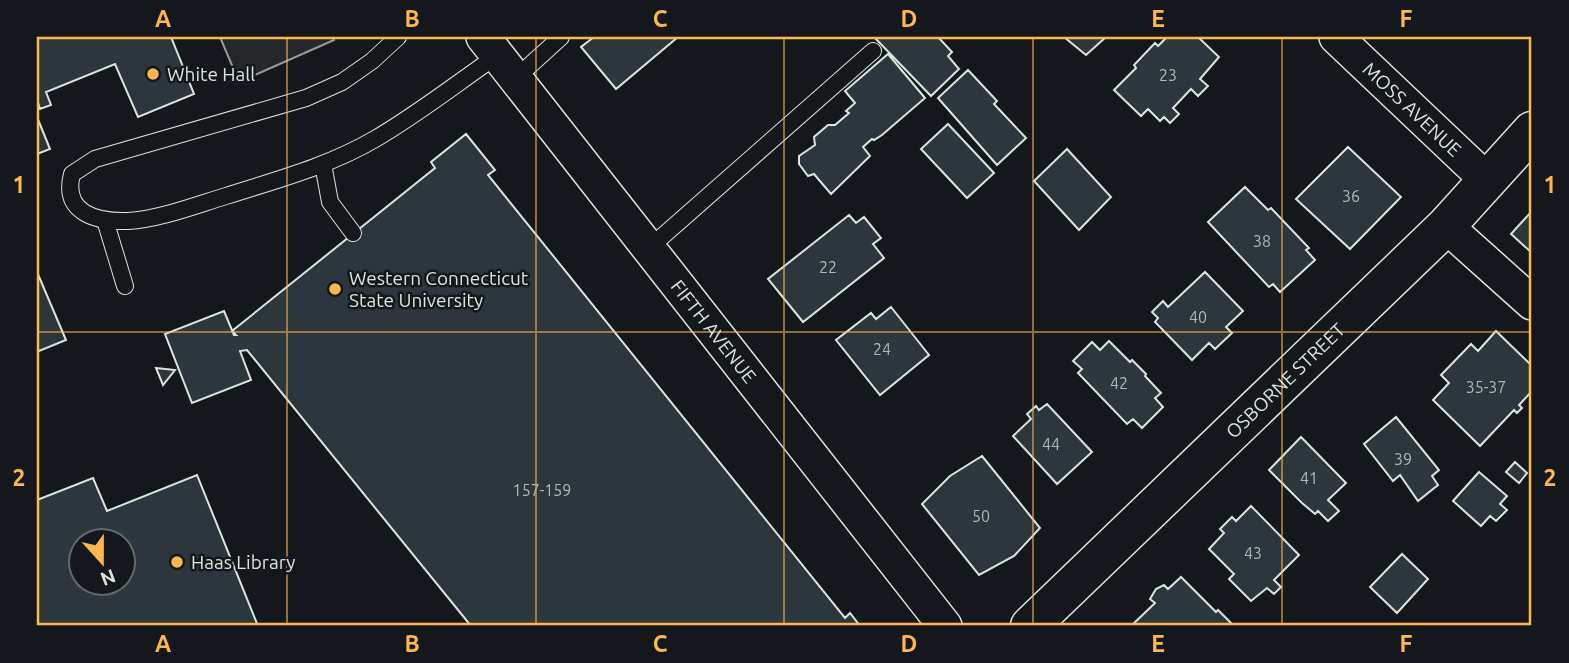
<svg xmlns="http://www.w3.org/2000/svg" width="1569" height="663" viewBox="0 0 1569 663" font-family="Ubuntu,sans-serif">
<rect width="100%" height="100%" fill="#14181c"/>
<path fill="#24282b" stroke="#939e99" stroke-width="2" d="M220 37H332L334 40 239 82Z"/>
<path fill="#2c363c" stroke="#d8e6dc" stroke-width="2" fill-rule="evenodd" d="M37 37H171L194 94 138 117 115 64 46 92 51 105 40 109 37 99Z
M594 37H678L616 89 581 47Z
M874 37H938L952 52 948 56 959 69 931 96Z
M1064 37H1106L1086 55Z
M1167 37H1198L1219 57 1200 79 1208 86 1198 96 1191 89 1173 108 1179 114 1170 123 1164 117 1160 121 1148 109 1141 116 1114 90 1136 68 1134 65 1155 43 1158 46Z
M888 54 925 98 882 135 874 140 872 139 863 147 870 156 831 194 814 174 808 176 799 164V156L815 145 814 137 828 125H835L849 113 846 111 855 103 845 91Z
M968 70 997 101 994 104 1026 138 997 165 938 98Z
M37 117 50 149 37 154Z
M948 124 994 173 967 198 921 149Z
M466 134 495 170 488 175 845 618 850 613 860 626H471L247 350 240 351 251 380 192 403 165 334 224 311 234 335H236L232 331 435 168 431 162Z
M1348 147 1401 197 1350 249 1296 199Z
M1067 149 1111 197 1079 230 1034 181Z
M1245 187 1268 210 1271 208 1309 248 1306 250 1315 260 1280 292 1273 284 1269 287 1208 222Z
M1532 211V253L1511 234Z
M849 215 856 223 864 217 881 238 873 244 884 258 803 322 768 279Z
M37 272 66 340 39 351H37Z
M1205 272 1243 311 1226 327 1232 333 1215 349 1209 343 1192 360 1155 322 1158 318 1152 312 1163 301 1168 307Z
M891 307 929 355 880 395 836 340 871 313 876 319Z
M1496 331 1532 366V391L1519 405 1522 408 1517 413 1514 410 1480 446 1433 400 1449 383 1441 375 1471 344 1478 351Z
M1109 341 1130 362 1132 360 1146 374 1145 376 1161 393 1155 398 1163 407 1142 428 1133 419 1127 424 1078 373 1082 369 1073 361 1092 342 1100 350Z
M156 368 175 370 163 385Z
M1047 404 1092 452 1057 484 1013 436 1031 419 1027 414 1036 406 1039 410Z
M1396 417 1439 470 1432 476 1438 485 1418 501 1400 475 1393 481 1364 444Z
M1301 437 1346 483 1328 500 1339 511 1328 521 1318 511 1315 514 1302 503 1269 470Z
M982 456 1040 528 1014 556 979 575 922 504 950 476Z
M1515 462 1527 473 1519 483 1506 472Z
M1479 472 1507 496 1500 504 1507 510 1496 521 1490 516 1481 526 1453 501Z
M197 475 258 626H37V500L93 478 107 511ZM80 540H122V582H80Z
M1251 506 1299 555 1274 580 1281 587 1274 594 1267 588 1251 601 1229 579 1234 574 1209 549 1224 533 1220 529 1232 517 1236 521Z
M1402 554 1428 579 1397 613 1370 587Z
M1181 577 1216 612 1218 610 1234 626H1131L1155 603 1150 599 1156 589 1164 585 1168 589Z"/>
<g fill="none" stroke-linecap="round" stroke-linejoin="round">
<g stroke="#d8e6dc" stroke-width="18">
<path id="service" d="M398 37 372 61 342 82 306 98 95 159 72 174C62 213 96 222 128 221 160 219 196 205 226 196 276 180 329 166 375 139 418 114 457 83 498 55
M516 78 561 37
M323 164 330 202 353 233
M105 220 125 286
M648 249 873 51"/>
</g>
<g stroke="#d8e6dc" stroke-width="36">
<g id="minor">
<path id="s1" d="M483 37 945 626"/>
<path id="s2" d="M1336 37 1488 181"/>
<path d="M1446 226 1532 303"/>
</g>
</g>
<g stroke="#d8e6dc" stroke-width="41">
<g id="secondary">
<path id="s3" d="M1030 626 1446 226 1532 131"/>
</g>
</g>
<use href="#service" stroke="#14181c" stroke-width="16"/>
<use href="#minor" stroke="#14181c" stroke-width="33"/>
<use href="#secondary" stroke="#14181c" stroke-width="38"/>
</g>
<path fill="none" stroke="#ffb74d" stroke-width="2" stroke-opacity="0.55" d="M287 37V626M536 37V626M784 37V626M1033 37V626M1282 37V626M37 332H1532"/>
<g fill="#ffb74d" stroke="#14181c" stroke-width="2.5">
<circle cx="153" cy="74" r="7"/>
<circle cx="335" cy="289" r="7"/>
<circle cx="177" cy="562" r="7"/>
</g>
<g text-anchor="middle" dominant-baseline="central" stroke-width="5" stroke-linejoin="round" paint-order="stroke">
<g font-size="16" fill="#adbab4">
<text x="1168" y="75">23</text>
<text x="1351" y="196">36</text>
<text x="1262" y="241">38</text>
<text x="828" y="267">22</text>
<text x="1198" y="317">40</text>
<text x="882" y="349">24</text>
<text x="1119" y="383">42</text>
<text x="1486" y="387">35-37</text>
<text x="1051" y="444">44</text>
<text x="1403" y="459">39</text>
<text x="1309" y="478">41</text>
<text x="542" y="490">157-159</text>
<text x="981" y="516">50</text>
<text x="1253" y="553">43</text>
</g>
<g font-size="19" fill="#d8e6dc" stroke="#14181c" text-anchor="start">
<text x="167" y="74">White Hall</text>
<text x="349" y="278">Western Connecticut<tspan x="349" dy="22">State University</tspan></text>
<text x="191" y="562">Haas Library</text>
</g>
<g font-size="19" fill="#d8e6dc" stroke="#14181c">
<text stroke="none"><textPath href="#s2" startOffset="105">MOSS AVENUE</textPath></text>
<text stroke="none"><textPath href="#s1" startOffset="374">FIFTH AVENUE</textPath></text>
<text stroke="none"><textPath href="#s3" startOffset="354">OSBORNE STREET</textPath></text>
</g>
</g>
<rect width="1569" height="663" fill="none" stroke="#14181c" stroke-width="77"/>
<g transform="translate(102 562) rotate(159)"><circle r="33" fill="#14181c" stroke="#626a69" stroke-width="2"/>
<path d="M0-5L12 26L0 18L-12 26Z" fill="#ffb74d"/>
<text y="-10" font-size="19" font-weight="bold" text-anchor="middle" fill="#d8e6dc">N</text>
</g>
<rect x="38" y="38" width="1492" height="586" fill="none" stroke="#ffb74d" stroke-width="2.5"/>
<g font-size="23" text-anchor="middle" font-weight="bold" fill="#ffb74d">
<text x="163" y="27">A</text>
<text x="412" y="27">B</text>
<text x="660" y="27">C</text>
<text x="909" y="27">D</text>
<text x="1158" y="27">E</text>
<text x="1406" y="27">F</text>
<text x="19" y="193">1</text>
<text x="1550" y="193">1</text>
<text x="19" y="486">2</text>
<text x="1550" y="486">2</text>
<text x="163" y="652">A</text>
<text x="412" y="652">B</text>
<text x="660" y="652">C</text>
<text x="909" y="652">D</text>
<text x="1158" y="652">E</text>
<text x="1406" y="652">F</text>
</g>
</svg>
